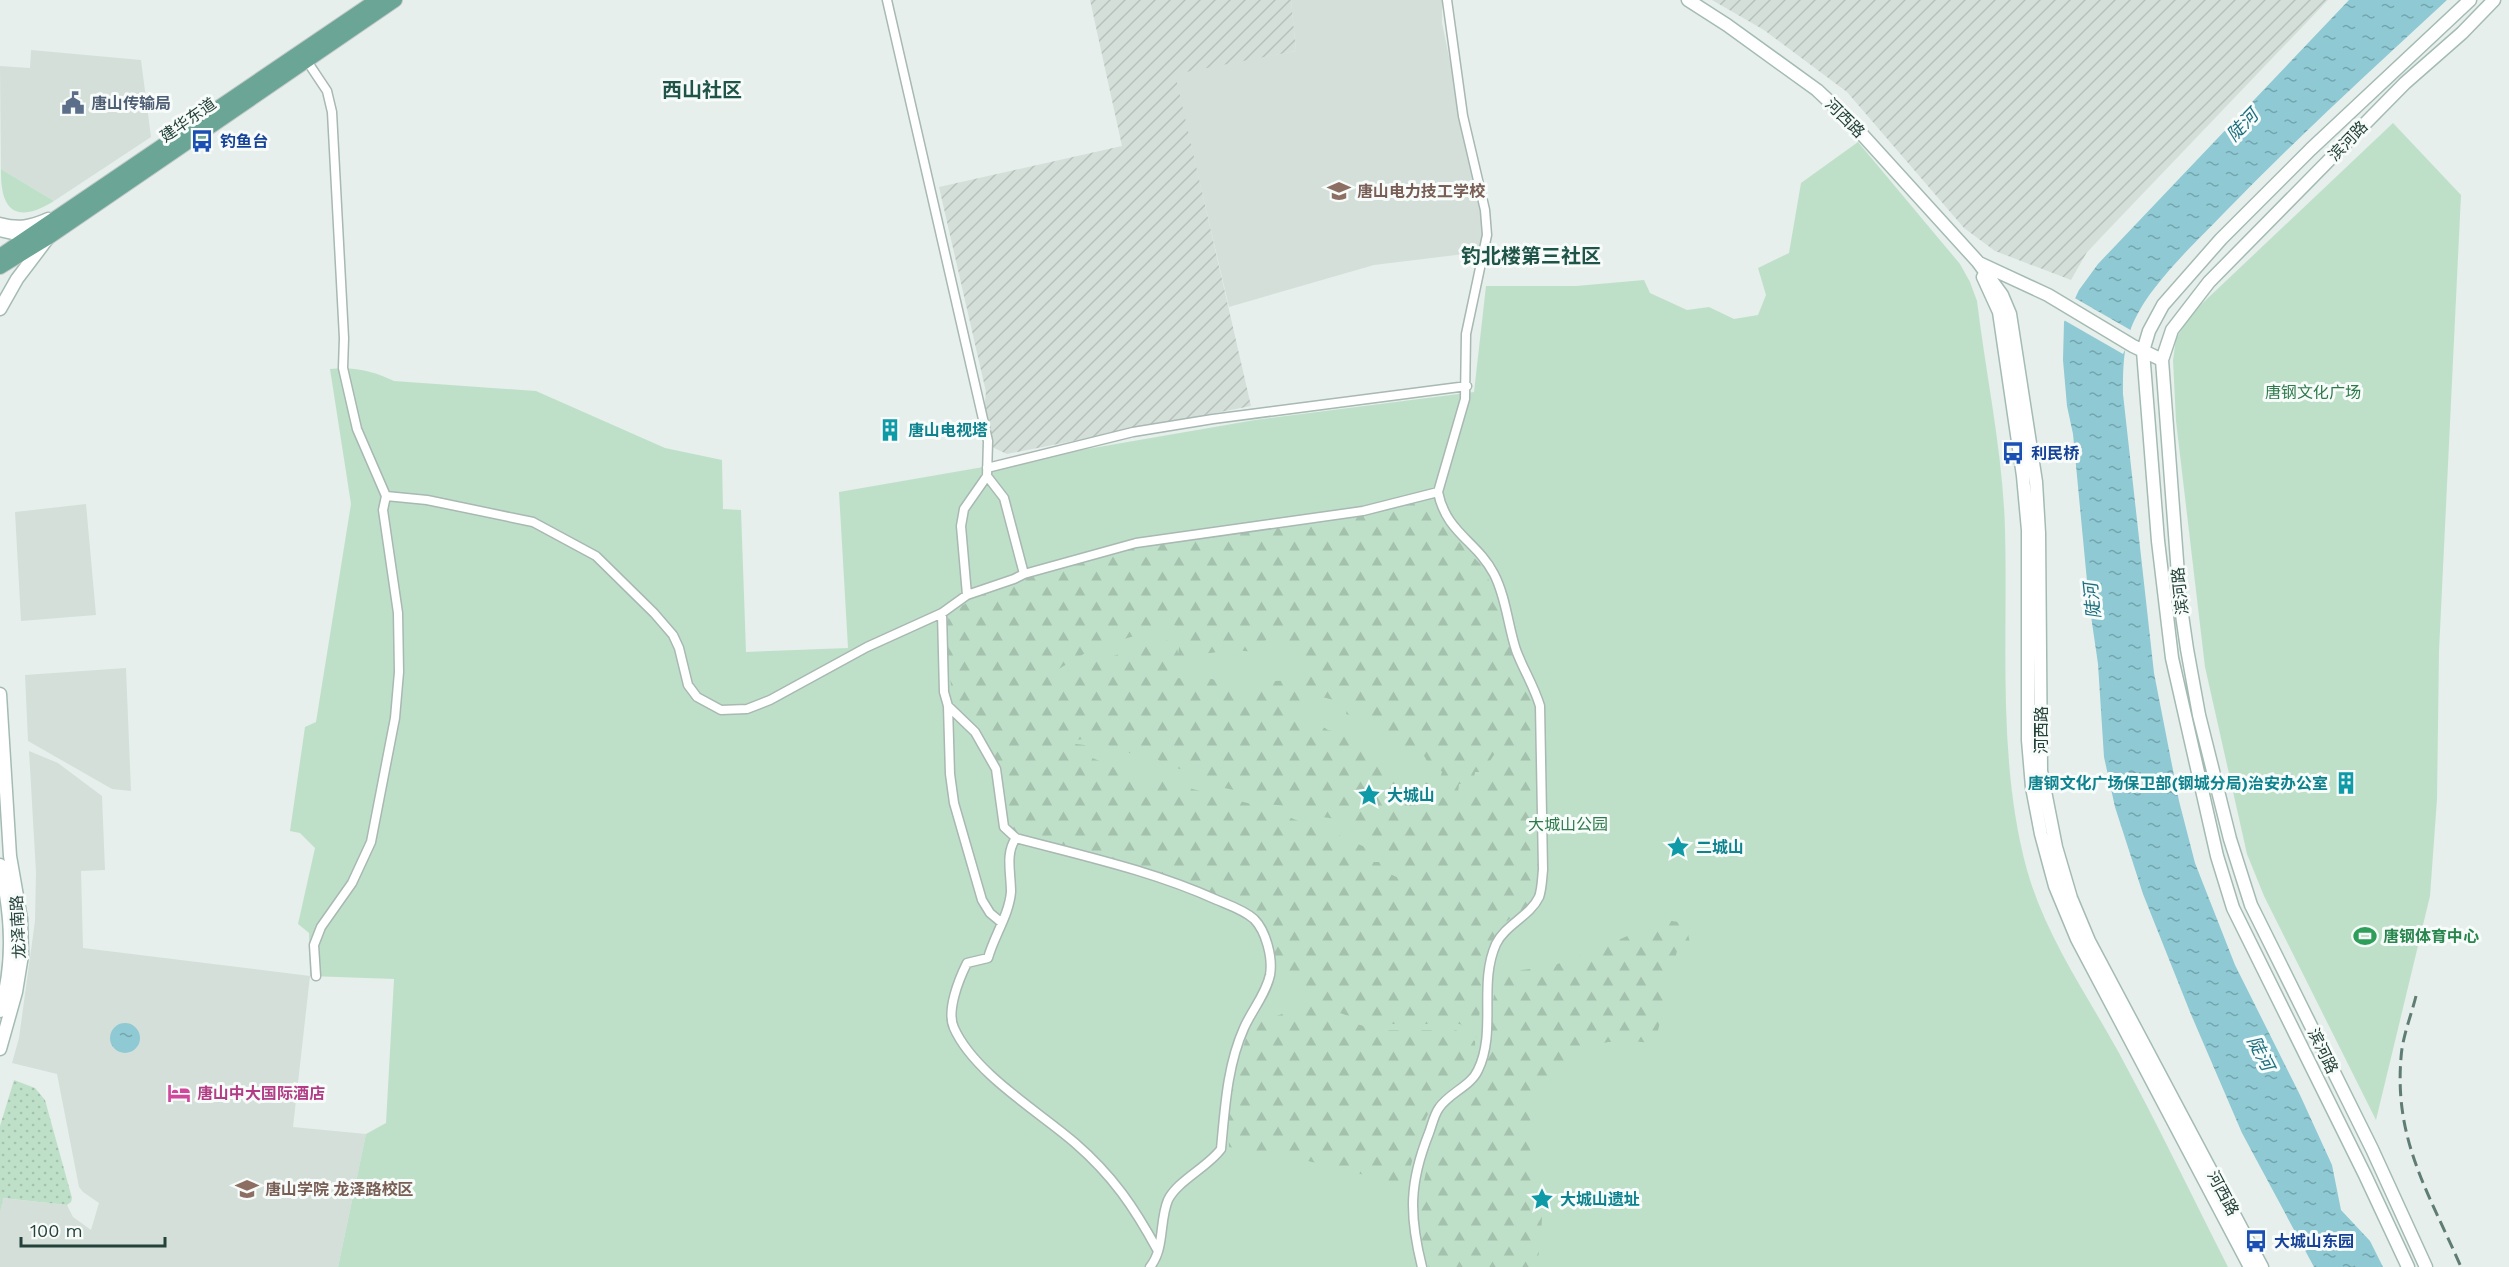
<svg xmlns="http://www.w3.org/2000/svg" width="2509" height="1267" viewBox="0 0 2509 1267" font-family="'Work Sans','Noto Sans SC',sans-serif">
<defs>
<pattern id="industrial-furrows" width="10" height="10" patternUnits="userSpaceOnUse" patternTransform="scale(1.5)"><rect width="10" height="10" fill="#d4dfda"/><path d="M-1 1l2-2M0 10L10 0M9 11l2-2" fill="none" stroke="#b6c1bc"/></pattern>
<pattern id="forest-firs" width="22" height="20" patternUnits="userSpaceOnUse" patternTransform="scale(1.5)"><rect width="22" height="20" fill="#bfe0c8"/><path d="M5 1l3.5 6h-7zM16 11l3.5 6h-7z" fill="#a4c1ad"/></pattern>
<pattern id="garden-dots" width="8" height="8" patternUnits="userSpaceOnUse" patternTransform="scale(1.5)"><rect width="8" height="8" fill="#bfe0c8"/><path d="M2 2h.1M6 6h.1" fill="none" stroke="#a4c1ad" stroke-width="1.8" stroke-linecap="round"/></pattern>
<pattern id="water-ripples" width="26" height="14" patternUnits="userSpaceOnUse" patternTransform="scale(1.5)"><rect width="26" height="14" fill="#8ec9d4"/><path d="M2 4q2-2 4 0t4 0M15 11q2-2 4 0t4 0" fill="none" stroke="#74a5ad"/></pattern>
</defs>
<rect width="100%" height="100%" fill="#e6efeb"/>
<path fill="#d4dfda" d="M1291 0H1442V23L1489 251 1374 265 1229 307 1174 73 1296 51Z
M31 50 141 60 151 137 54 201 1 169 0 66 30 68Z
M86 504 96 615 21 621 15 512Z
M126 668 131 791 112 789 28 741 25 675Z
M29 751 58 763 102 796 105 870 81 871 83 948 310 976 293 1127 366 1134 338 1267H0V1213L2 1198 67 1205 73 1217 91 1230 99 1203 83 1192 79 1187 57 1074 12 1063 19 1038 35 921 36 872Z"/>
<path fill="url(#industrial-furrows)" d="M1090 0H1291L1296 51 1175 74 1251 406 1007 454 992 447 984 410 986 392 939 187 1122 146Z
M1712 0H2328L2087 252 2071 280 1995 251 1964 228 1847 92 1764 30Z"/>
<path fill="#bfe0c8" d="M2393 123 2461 195 2439 651 2437 799 2430 896 2376 1120 2264 896 2247 854 2205 667 2176 421 2173 360 2176 339 2191 314Z
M1858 142 1960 264 1970 282 1977 301C1986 376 2003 453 2005 529 2008 642 1997 760 2027 870 2046 937 2086 993 2119 1053 2157 1123 2192 1196 2228 1267H338L366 1134 386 1123 394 979 310 976 309 933 298 924 315 848 300 833 290 831 305 727 316 722 351 504 330 369C353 366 374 371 394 381L536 391 665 448 722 460 723 509 741 510 746 652 848 648 839 492 1255 420 1474 392 1486 286H1576L1644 280 1650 293 1687 310 1709 307 1734 319 1758 315 1766 295 1758 268 1789 253 1801 183Z
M1 169 54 201C17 224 0 212 1 169Z"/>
<path fill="url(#forest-firs)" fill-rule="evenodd" d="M1424 501 1431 504 1441 523 1485 569 1516 665 1533 697 1539 881 1534 896 1524 909 1497 928 1484 970 1477 1038 1460 1024H1391L1360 1020 1317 1005 1332 1016 1376 1030H1456L1475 1041C1477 1077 1459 1073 1440 1095 1423 1115 1409 1161 1409 1186L1308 1161 1229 1147C1226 1103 1235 1066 1251 1025L1313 1003 1289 987 1274 958 1263 924 1253 912 1187 884 1122 862 1019 833 1011 828 1001 769 994 756 998 748 991 738 953 705 945 627 951 612 977 597 1028 576 1139 547 1349 518ZM1173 624 1182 631 1178 654 1176 639C1131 646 1091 667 1047 676L1092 649ZM1278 627 1304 674 1306 693 1334 700 1348 706 1346 714 1383 727 1388 741 1409 752H1422L1428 763H1436L1442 772 1439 782 1454 809 1430 783 1399 779 1381 754 1342 733 1328 730 1305 715 1298 680 1275 681 1249 691 1212 679 1176 678 1177 667 1193 655 1235 650 1255 652ZM1506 736C1502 752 1491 781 1478 793 1469 801 1465 797 1456 810L1459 784 1473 783 1475 772H1483ZM1084 739C1108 741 1128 758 1153 756L1161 762 1201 777 1219 787 1244 792 1263 804C1265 804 1296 807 1299 808 1304 810 1307 814 1312 815 1321 818 1331 817 1339 820 1369 830 1398 850 1405 881L1384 871 1379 862H1371L1367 848 1328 830 1313 827 1267 808 1177 785 1162 776 1157 786 1088 756 1092 746 1061 742Z
M1658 919 1686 923 1690 944 1677 951 1655 1043C1635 1042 1614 1039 1595 1045 1554 1056 1531 1094 1529 1135 1529 1162 1542 1189 1542 1216 1542 1233 1539 1250 1537 1267H1429L1422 1239 1419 1201 1436 1132 1451 1098 1483 1075 1495 987 1514 971 1552 966 1584 954 1596 956C1616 935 1639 936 1658 919Z"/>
<path fill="url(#garden-dots)" d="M14 1080 35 1088 45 1100 72 1198 71 1202 67 1205 3 1198 0 1213V1126Z"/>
<path fill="url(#water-ripples)" d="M2349 0H2447C2371 70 2295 140 2223 214 2195 243 2152 283 2135 319 2123 343 2123 367 2123 394L2154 673 2179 801 2195 863 2235 965 2300 1095 2332 1165 2341 1210 2370 1241 2383 1267H2314L2242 1133 2190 1012 2143 894 2115 807 2104 757 2098 664 2089 602 2073 434 2067 406 2063 360 2064 322 2079 290 2098 264Z
M110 1038a15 15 0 1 1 30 0a15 15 0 1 1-30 0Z"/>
<path fill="#e6efeb" d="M2073 297 2134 332 2123 354 2062 319Z"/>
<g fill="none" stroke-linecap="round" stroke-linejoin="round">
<g stroke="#a8b8b2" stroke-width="11">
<path id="street" d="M887 0 988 441 987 476 964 509 961 526 967 595
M305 58 327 91 332 112 344 338 343 368 357 429 386 496 383 510 398 613 399 672 395 718 371 842 352 883 321 927 314 945 316 976
M0 222C19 227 30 225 48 217
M987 468 1133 432 1213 419 1467 386
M987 476 1004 498 1024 574
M1438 492 1465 399 1466 334 1487 235 1485 210 1463 116 1447 0
M386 496 427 500 533 522 596 556 654 613 673 635 679 648 688 685 697 697 721 710 747 709 770 700 867 647 942 613 967 595 1014 579 1024 574 1136 543 1363 511 1438 492C1446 533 1477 541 1494 574 1506 597 1508 626 1516 650 1523 669 1534 686 1540 706L1543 870C1542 878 1542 889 1539 897 1530 916 1505 925 1496 944 1478 984 1497 1031 1478 1070 1471 1086 1449 1093 1439 1108 1434 1115 1432 1125 1429 1133 1409 1183 1409 1215 1422 1267
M942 613 944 692 948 706 950 774 954 803 982 900 990 913 1002 923
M948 706 975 732 996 769 1004 827 1016 838C1084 856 1153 871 1217 900 1229 905 1244 910 1254 919 1266 931 1273 958 1270 975 1266 994 1252 1010 1244 1028 1227 1066 1225 1108 1221 1149 1208 1167 1177 1181 1168 1200 1159 1221 1165 1249 1150 1267
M1016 838C1005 853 1011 873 1011 892 1009 915 994 936 988 958L967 963C959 979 946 1011 954 1028 974 1073 1038 1111 1075 1143 1113 1176 1134 1207 1158 1251"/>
</g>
<g stroke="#a4bbb3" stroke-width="15">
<path id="secondary" d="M1688 0 1727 25 1817 90 1849 120 1978 262 2002 295 2010 314 2036 482 2039 533 2041 771 2056 847 2071 898 2089 941 2262 1267
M0 230 17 234 36 228
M1979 263 2048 295 2133 346 2162 360
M1983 277 1999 312 2023 476 2028 530V740L2032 787 2041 834 2055 886 2077 939 2250 1267
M0 309 17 279 48 238
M0 694 10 856 21 919 22 955 16 992 0 1049
M0 865C12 914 15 963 0 1011
M2408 1267 2365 1175 2233 908 2217 856 2172 658 2158 541 2143 351 2149 331 2163 305 2221 239 2311 149 2470 0
M2426 1267 2372 1149 2251 905 2230 839 2199 715 2187 649 2180 601 2162 360 2172 330 2209 282 2405 83 2462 33 2494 0"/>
</g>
<g stroke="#c2cac8" stroke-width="16">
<path id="primary" d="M0 256 377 0
M0 267 49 237 395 0"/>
</g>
<use href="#street" stroke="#fff" stroke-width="8"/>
<use href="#secondary" stroke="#fff" stroke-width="12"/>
<use href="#primary" stroke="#6aa596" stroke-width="14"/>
<path stroke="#5f7d75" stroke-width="3" stroke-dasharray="12 6" stroke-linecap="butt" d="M2416 996C2411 1016 2402 1038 2401 1058 2394 1141 2430 1195 2461 1267"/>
</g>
<defs>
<g id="civic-bare" transform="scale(1.8)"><path d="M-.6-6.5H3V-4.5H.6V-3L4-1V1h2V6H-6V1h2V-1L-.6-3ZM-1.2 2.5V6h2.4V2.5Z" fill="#5c6f8a" stroke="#f7fbf9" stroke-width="2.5" paint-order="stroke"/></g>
<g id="bus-bare" transform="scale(1.8)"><path d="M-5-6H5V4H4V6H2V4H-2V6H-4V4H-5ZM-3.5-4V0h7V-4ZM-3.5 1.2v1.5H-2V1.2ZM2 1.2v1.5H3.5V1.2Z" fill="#1a4fb4" stroke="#f7fbf9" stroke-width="2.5" paint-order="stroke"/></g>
<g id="school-bare" transform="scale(1.8)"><path d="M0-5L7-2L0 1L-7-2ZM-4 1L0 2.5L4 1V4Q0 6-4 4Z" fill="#8d6e63" stroke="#f7fbf9" stroke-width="2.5" paint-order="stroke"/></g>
<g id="building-bare" transform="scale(1.8)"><path d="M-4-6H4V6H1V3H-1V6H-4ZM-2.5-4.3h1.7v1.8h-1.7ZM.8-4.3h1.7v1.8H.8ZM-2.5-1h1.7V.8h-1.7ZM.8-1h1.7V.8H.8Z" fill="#0f9aa8" stroke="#f7fbf9" stroke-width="2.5" paint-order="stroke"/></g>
<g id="sight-bare" transform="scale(1.8)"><path d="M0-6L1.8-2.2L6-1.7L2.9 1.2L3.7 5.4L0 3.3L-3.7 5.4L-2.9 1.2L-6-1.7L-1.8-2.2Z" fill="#0f9aa8" stroke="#f7fbf9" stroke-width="2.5" paint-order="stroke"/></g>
<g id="stadium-bare" transform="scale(1.8)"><path d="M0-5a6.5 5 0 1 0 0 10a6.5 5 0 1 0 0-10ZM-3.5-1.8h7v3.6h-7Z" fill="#2e9e5b" stroke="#f7fbf9" stroke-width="2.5" paint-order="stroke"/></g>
<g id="hotel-bare" transform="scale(1.8)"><path d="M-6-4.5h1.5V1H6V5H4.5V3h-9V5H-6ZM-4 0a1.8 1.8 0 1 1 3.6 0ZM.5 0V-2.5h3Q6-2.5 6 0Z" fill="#d1479c" stroke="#f7fbf9" stroke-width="2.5" paint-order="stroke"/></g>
<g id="university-bare" transform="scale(1.8)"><path d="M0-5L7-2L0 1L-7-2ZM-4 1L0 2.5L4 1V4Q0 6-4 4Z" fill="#8d6e63" stroke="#f7fbf9" stroke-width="2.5" paint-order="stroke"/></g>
</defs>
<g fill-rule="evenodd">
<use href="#civic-bare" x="73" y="103"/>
<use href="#bus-bare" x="202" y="141"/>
<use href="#school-bare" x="1339" y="191"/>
<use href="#building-bare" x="890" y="430"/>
<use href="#bus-bare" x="2013" y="453"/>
<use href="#building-bare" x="2346" y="783"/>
<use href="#sight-bare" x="1369" y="795"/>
<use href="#sight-bare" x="1678" y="847"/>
<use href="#stadium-bare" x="2365" y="936"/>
<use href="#hotel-bare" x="179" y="1093"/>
<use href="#university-bare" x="247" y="1189"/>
<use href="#sight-bare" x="1542" y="1199"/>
<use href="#bus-bare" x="2256" y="1241"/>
</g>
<g text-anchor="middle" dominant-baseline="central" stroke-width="6" stroke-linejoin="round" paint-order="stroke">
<g font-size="16" font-weight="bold" fill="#4e5e75" stroke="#f7fbf9" text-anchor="start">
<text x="91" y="103">唐山传输局</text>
</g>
<g font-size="16" fill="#24423a" stroke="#f7fbf9">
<text transform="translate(1845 118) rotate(45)">河西路</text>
<text transform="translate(188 120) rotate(-35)">建华东道</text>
<text transform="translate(2348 141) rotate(-46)">滨河路</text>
<text transform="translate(2180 591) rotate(-96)">滨河路</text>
<text transform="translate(2041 730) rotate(-90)">河西路</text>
<text transform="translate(18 927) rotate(-93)">龙泽南路</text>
<text transform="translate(2323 1051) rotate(64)">滨河路</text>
<text transform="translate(2223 1193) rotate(62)">河西路</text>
</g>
<g font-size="16" font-weight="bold" fill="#164399" stroke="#f7fbf9" text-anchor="start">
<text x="220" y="141">钓鱼台</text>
<text x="2031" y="453">利民桥</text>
<text x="2274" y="1241">大城山东园</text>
</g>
<g font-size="16" font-weight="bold" fill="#785e54" stroke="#f7fbf9" text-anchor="start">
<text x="1357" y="191">唐山电力技工学校</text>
<text x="265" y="1189">唐山学院 龙泽路校区</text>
</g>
<g font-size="16" fill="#2d7a4b" stroke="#f7fbf9">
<text x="2313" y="392">唐钢文化广场</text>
<text x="1568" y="824">大城山公园</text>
</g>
<g font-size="16" font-weight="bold" fill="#0d838f" stroke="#f7fbf9" text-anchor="start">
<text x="908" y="430">唐山电视塔</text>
<text x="2328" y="783" text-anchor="end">唐钢文化广场保卫部(钢城分局)治安办公室</text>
<text x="1387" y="795">大城山</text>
<text x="1696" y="847">二城山</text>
<text x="1560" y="1199">大城山遗址</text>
</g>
<g font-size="16" font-weight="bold" fill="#27864d" stroke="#f7fbf9" text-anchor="start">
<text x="2383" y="936">唐钢体育中心</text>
</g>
<g font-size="16" font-weight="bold" fill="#b23c85" stroke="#f7fbf9" text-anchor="start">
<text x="197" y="1093">唐山中大国际酒店</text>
</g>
<g font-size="18" font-style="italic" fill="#1c6f80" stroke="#f7fbf9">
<text transform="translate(2242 125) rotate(-46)">陡河</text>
<text transform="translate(2092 601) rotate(-96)">陡河</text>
<text transform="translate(2261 1053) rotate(63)">陡河</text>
</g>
<g font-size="20" font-weight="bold" fill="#1f5548" stroke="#f7fbf9">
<text x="702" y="90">西山社区</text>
<text x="1531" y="256">钓北楼第三社区</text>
</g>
</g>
<path d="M21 1237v9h144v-9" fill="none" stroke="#24423a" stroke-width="3"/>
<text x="30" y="1237" font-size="18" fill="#24423a" stroke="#f7fbf9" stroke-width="4.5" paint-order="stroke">100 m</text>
</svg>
